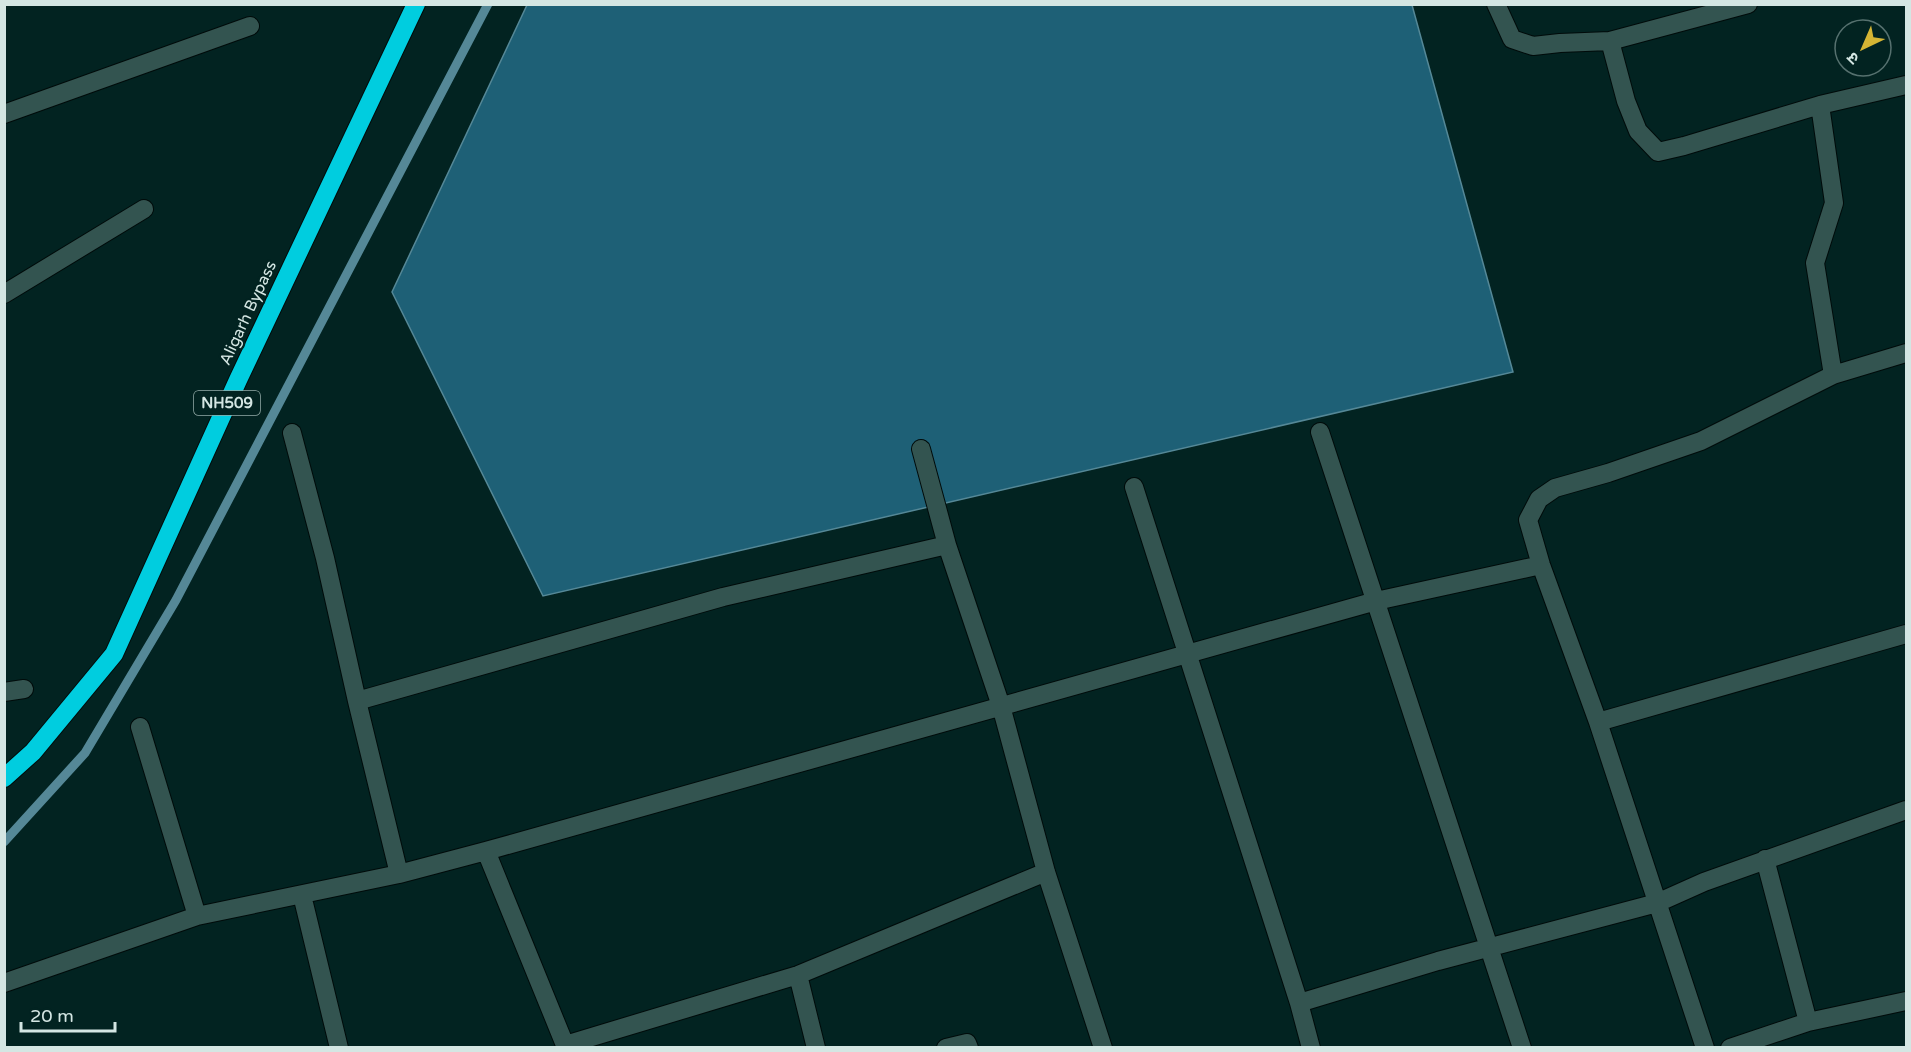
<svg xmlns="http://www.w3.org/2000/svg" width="1911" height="1052" viewBox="0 0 1911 1052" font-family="'Varela Round','Noto Sans Devanagari',sans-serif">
<rect width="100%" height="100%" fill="#022321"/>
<path fill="#1e6076" stroke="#558897" stroke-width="1.5" d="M527 5H1412L1513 372 543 596 392 292Z"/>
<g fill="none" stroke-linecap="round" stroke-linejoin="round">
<path stroke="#558897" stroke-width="9" d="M4 842 85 753 176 600 488 4"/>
<g stroke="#000b0a" stroke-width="20">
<path id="minor" d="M1496 4 1512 39 1533 46 1560 43 1610 41 1748 4
M1610 41 1626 101 1638 131 1658 152 1684 146 1820 105
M4 114 250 26
M4 294 144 209
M1833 375 1815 263 1834 203 1820 105 1906 85
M1320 432 1522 1048
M292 433 325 558 357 701 399 874
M921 449 947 545 1001 706 1046 872 1103 1048
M1134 487 1299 1003 1311 1048
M4 692 24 689
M357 701 723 597 947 545
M1598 722 1906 634
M140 727 197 916
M486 851 565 1045 798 975 1046 872
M1765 859 1808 1022
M302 895 339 1048
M798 975 816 1048
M4 983 197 916 399 874 486 851 1376 601 1541 565
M1299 1003 1438 961 1657 903 1704 882 1906 810
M946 1048 967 1043 969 1048
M1705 1048 1598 722 1541 565 1528 520 1539 499 1555 488 1608 473 1701 441 1833 375 1906 353
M1730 1048 1808 1022 1906 1001"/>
</g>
<g stroke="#000b0a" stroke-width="20">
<path id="highway" d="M4 778 33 752 114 654 238 380 416 4"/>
</g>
<use href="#minor" stroke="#335450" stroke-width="18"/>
<use href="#highway" stroke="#00cddf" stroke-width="18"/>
</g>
<g text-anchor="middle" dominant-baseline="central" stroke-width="4.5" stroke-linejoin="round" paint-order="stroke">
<rect fill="#022321" stroke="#95aca9" stroke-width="1.5" x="194" y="391" width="66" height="24" rx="4.5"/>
<g font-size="15" font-weight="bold" fill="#d4e6e3">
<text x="227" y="403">NH509</text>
</g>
<g font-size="16" fill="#d4e6e3" stroke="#022321">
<text transform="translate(248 313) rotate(-65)">Aligarh Bypass</text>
</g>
</g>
<rect width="1911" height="1052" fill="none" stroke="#d4e6e3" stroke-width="12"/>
<g transform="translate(1863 48) rotate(224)"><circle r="28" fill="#022321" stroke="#56716f" stroke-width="1.5"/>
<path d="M0-4.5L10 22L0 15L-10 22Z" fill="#d5b534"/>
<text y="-9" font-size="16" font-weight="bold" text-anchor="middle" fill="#d4e6e3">उ</text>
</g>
<path d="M21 1022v9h94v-9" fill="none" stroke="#d4e6e3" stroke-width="3"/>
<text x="30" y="1022" font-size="18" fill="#d4e6e3" stroke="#022321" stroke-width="4.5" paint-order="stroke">20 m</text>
</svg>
